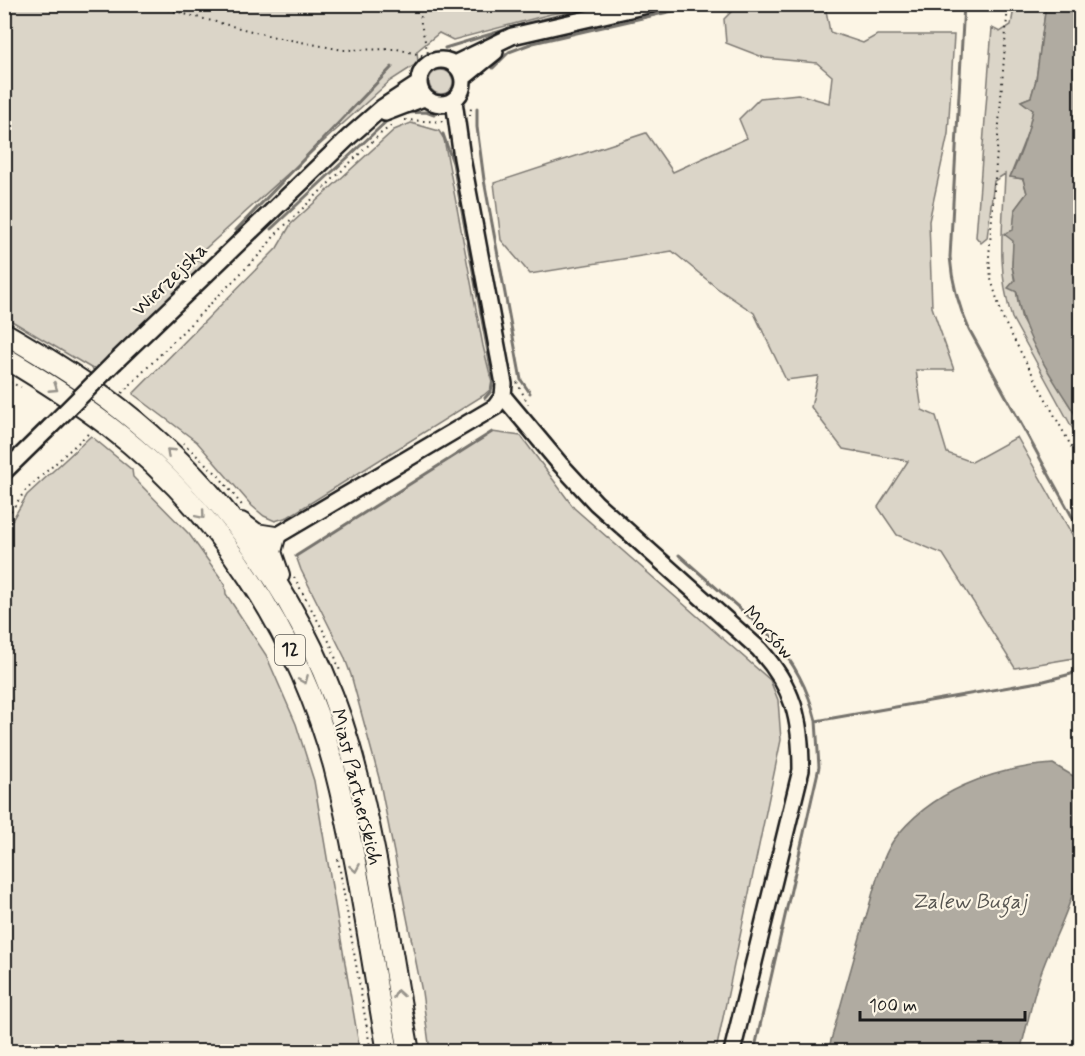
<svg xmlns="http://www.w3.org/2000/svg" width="1085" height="1056" viewBox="0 0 1085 1056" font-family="Mynerve,sans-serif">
<rect width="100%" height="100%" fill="#fcf5e5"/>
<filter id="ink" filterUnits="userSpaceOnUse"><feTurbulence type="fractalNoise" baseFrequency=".0167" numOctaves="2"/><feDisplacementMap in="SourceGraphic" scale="12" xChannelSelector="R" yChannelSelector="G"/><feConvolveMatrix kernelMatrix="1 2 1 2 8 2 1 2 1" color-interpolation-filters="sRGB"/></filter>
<g filter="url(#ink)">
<path fill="#dbd5c8" stroke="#7c7872" stroke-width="1.5" d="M5 5H604L551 14 453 40 439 33 417 51 418 63 390 81 194 259 206 264 96 371 5 317Z
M738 5H825L830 32 863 43 877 35H954L948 134 929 221 932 307 954 370H916L922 410 936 416 947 453 972 462 1017 437 1078 545 1080 566V657L1015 668 943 554 897 535 878 507 908 461 843 449 811 407 818 376 786 380 754 313 717 288 672 251 530 274 501 240 494 183 646 133 673 172 747 138 739 119 760 98 798 94 829 103 832 76 817 63 765 58 726 43 724 19Z
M1019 5H1046L1036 80 1031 97 1021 101 1033 110 1029 129 1010 177 1023 179 1027 193 1015 209 1012 266 1018 302 1022 320 1043 360 1080 422V442L1012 318C996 269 1003 225 1005 174L994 181 987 238 981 243 976 237 992 28 1000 32 1011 25 1014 8Z
M429 82a12 12 0 1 1 24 0a12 12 0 1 1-24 0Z
M411 123 439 131 444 139 483 346 493 387 484 395 288 517 275 521 264 516 252 506 197 442 133 394 277 248 291 224 394 130Z
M5 341 114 412 186 478 263 575 317 675 353 787 402 1051H395L348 787 223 532 5 350Z
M492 432 521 436 574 508 770 680 778 700 781 740 716 1051H430L422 992 379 778 351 675 344 656 301 570 296 556Z
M91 436 132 470 133 477 189 534 225 584 226 594 266 655 296 724 314 781 360 1051H5V532L27 495Z"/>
<path fill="#b0aba1" stroke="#75726c" stroke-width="1.5" d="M1046 5H1080V422C1057 385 1021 336 1017 292L1008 288 1015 280 1012 266 1013 241 1004 234 1013 230 1015 209 1027 193 1023 179 1010 177C1021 156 1028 133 1033 110L1021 101 1031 97 1036 80Z
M1053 764 1080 780V813L1073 845 1080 847C1081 895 1053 935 1039 979 1031 1003 1027 1028 1020 1051H828C841 1004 854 957 868 910 874 889 881 859 893 841 930 791 993 768 1053 764Z"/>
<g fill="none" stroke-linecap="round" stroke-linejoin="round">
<path stroke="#75726c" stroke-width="3" d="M964 4 950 257C952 283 958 305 969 329L1080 531
M445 48 527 23 571 13
M493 68 509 52 533 43 703 4
M477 108V127L484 180 521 380 530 393
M405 113 426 112 434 115
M443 134 453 163 493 379 491 391 485 398
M271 229 390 118
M236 230 392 67
M679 555 772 637C794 663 808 688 816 721
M296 556 492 432
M754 1052 819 767 816 721 1044 681 1071 674 1080 668"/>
<g stroke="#1c1c1c" stroke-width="20">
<path id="minor" d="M419 82a22 22 0 1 1 44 0a22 22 0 1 1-44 0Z
M454 64 512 36 652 4
M463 78 495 52
M385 113 424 98
M115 362 350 136 383 107 418 84
M503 396 560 464 596 503 759 649C794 688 801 719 801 770L732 1052
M4 472 50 427
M275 537 495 407 503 396 504 384 462 158 454 101"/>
</g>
<g stroke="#1c1c1c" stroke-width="24">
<path id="major" d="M4 333C44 356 83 380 119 408 227 492 310 611 349 744 378 844 390 949 409 1052
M4 357C39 378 74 400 107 425 217 509 298 632 334 766 358 859 371 957 388 1052
M241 523 256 534 275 537 271 552 279 575"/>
</g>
<path stroke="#1c1c1c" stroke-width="2" stroke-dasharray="1.5 4.5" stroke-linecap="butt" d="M145 4 275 37 343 50 397 49 429 57
M1008 4 989 257 991 279 1003 319 1080 463
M420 10 421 24 430 62
M470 116 471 108
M405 120 444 122
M4 380 21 387
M517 382 528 404
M122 393 263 251 275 235 379 135 392 125
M183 443 218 475 244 508
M4 521 25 491 91 431
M294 577 331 645 340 671
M338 859 371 1052"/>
<use href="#minor" stroke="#fcf5e5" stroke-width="15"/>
<use href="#major" stroke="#fcf5e5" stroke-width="20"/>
<g stroke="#1c1c1c" stroke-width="20" stroke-linecap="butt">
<path id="minor-bridge" d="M50 427 115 362"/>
</g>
<use href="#minor-bridge" stroke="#fcf5e5" stroke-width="15"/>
</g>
<defs><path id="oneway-chevron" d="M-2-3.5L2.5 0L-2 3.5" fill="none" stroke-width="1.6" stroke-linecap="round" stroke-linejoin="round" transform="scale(1.5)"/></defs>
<g stroke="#97938b">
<use href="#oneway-chevron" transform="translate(54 388) rotate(33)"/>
<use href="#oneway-chevron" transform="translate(170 452) rotate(-137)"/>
<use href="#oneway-chevron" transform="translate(201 515) rotate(50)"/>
<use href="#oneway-chevron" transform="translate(304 680) rotate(67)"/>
<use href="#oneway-chevron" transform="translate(355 868) rotate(80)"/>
<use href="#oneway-chevron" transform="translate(398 994) rotate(-100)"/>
</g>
</g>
<g text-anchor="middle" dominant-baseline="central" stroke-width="4.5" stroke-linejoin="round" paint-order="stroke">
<rect fill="#fcf5e5" stroke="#5f5d58" stroke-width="1.5" x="275" y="635" width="30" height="30" rx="4.5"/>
<g font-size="18" font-weight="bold" fill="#1c1c1c">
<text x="290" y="650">12</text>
</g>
<g font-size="20" fill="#1c1c1c" stroke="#fcf5e5">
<text transform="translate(170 280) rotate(-44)">Wierzejska</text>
<text transform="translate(768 633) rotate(47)">Morsów</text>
<text transform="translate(356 787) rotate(76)">Miast Partnerskich</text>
</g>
<g font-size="21" font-style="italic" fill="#575551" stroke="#fcf5e5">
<text x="969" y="902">Zalew Bugaj</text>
</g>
</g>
<rect width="1085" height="1056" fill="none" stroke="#fcf5e5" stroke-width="24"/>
<rect x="12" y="12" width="1061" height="1032" fill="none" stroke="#1c1c1c" stroke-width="2" filter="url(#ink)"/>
<path d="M860 1011v9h165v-9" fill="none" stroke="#1c1c1c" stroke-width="3"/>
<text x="869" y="1011" font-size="18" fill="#1c1c1c" stroke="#fcf5e5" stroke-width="4.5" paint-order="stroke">100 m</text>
</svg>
